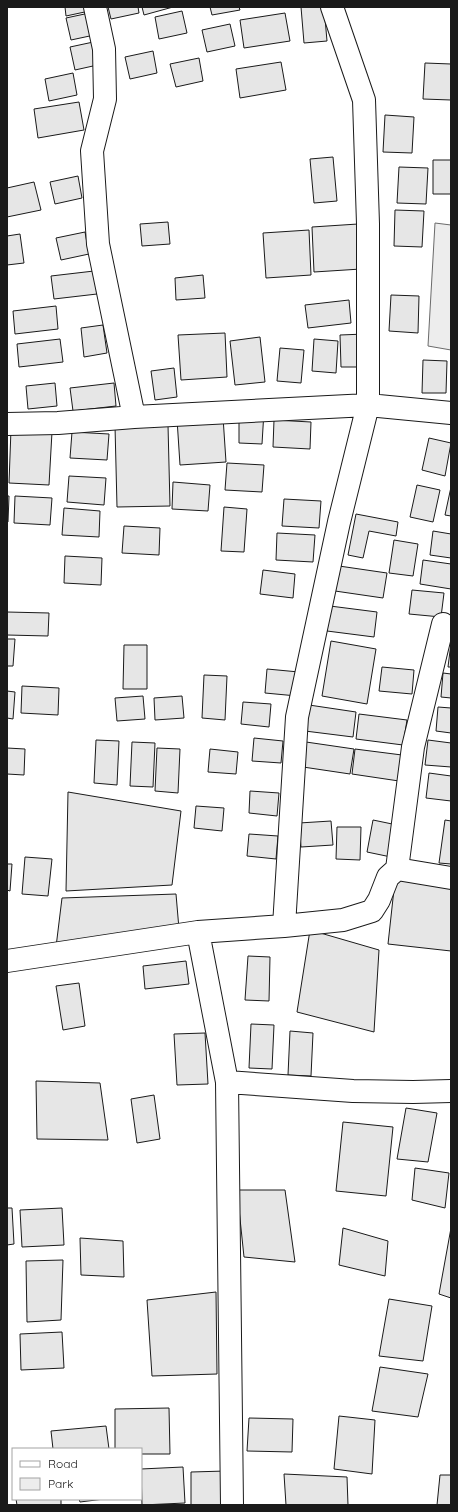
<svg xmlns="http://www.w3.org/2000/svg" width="458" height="1512" viewBox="0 0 458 1512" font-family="Quicksand,sans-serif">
<rect width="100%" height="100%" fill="#fff"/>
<path fill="#ededed" stroke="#6a6a6a" d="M435 223 451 225V350L428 346Z"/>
<path fill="#e6e6e6" stroke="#1a1a1a" d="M65 7H94V10L66 16Z
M108 7H138L139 13 111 19Z
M142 7H173L144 15Z
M210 7H239L240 10 212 15Z
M301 7H324L327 41 304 43Z
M182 11 187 33 159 39 155 17Z
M94 12 99 34 71 40 66 18Z
M285 13 290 41 244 48 240 20Z
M230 24 235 46 207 52 202 30Z
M98 41 102 64 75 70 70 47Z
M153 51 157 73 130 79 125 57Z
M199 58 203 81 176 87 170 64Z
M281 62 286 90 240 98 236 69Z
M425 63 451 64V100L423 99Z
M73 73 77 95 49 101 45 79Z
M79 102 84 130 38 138 34 109Z
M385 115 414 117 412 153 383 152Z
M333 157 337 201 314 203 310 159Z
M433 160H451V194H433Z
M399 167 428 168 426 204 397 203Z
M78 176 82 198 55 204 50 182Z
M34 182 41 210 7 217V188Z
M395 210 424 211 422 247 394 246Z
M168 222 170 244 142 246 140 224Z
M358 224 361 269 314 272 312 227Z
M309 230 311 275 266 278 263 233Z
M85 232 89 254 61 260 56 238Z
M20 234 24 263 7 265V236Z
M94 271 97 294 54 299 51 276Z
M203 275 205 298 176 300 175 278Z
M391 295 419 296 418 333 389 331Z
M349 300 351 323 308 328 305 305Z
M56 306 58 329 15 334 13 311Z
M103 325 107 353 84 357 81 328Z
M225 333 227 377 181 380 178 335Z
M365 334V367H341L340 335Z
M260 337 265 382 235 385 230 341Z
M60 339 63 362 19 367 17 344Z
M314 339 338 341 336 373 312 371Z
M280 348 304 350 301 383 277 381Z
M423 360 447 361 446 393H422Z
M174 368 177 397 155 400 151 371Z
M55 383 57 406 28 409 26 386Z
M114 383 116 406 73 411 70 388Z
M239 410 264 411 262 444 239 443Z
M223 417 226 462 180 465 177 419Z
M274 420 311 422 310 449 273 447Z
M168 425 170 506 117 507 115 426Z
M11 429 52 432 49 485 9 483Z
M72 432 109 434 107 460 70 458Z
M429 438 451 443 445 476 422 470Z
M227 463 264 465 262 492 225 490Z
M69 476 106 478 104 505 67 502Z
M173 482 210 485 208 511 172 509Z
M417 485 440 490 433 522 410 517Z
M451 487V516L445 515Z
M7 496H9L8 522H7Z
M15 496 52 498 50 525 14 523Z
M284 499 321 501 319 528 282 526Z
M224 507 247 509 244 552 221 551Z
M64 508 100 511 99 537 62 535Z
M356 514 398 522 396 536 369 531 363 558 348 555Z
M124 526 160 528 159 555 122 553Z
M433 531 451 534V558L430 555Z
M277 533 315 535 313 562 276 560Z
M394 540 418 544 413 576 389 573Z
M65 556 102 558 101 585 64 583Z
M423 560 451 564V589L420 584Z
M339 566 387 573 383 598 335 591Z
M263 570 295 574 293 598 260 594Z
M412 590 444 593 441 617 409 614Z
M330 606 377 612 374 637 327 631Z
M7 612 49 613 48 636 7 635Z
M7 639H15L13 666H7Z
M331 641 376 649 367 704 322 696Z
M451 643V667H448Z
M124 645H147V689H123Z
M382 667 414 670 412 694 379 691Z
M267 669 299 672 297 696 265 693Z
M443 673 451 674V698L441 697Z
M204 675 227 676 225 720 202 718Z
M22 686 59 688 58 715 21 713Z
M7 691 15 692 13 719 7 718Z
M143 696 145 719 117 721 115 698Z
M182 696 184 718 155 720 154 698Z
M243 702 271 704 269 727 241 724Z
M309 705 356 712 353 737 305 731Z
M438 707 451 708V733L436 731Z
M359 714 407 720 403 745 356 739Z
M254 738 283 741 281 763 252 761Z
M96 740 119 741 117 785 94 783Z
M428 740 451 743V767L425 765Z
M132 742 155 743 153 787 130 786Z
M306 742 354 749 350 774 303 767Z
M7 748 25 749 24 775 7 774Z
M157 748 180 749 178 793 155 791Z
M210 749 238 752 236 774 208 772Z
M355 749 402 755 399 781 352 774Z
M429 773 451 776V801L426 798Z
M250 791 279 793 277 816 249 813Z
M68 792 181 811 172 885 66 891Z
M196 806 224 808 222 831 194 828Z
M373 820 397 825 391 857 367 852Z
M445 820 451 821V864L439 863Z
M331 821 333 845 301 847 299 823Z
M337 827H361L360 860 336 859Z
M249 834 278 836 276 859 247 856Z
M25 857 52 859 48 896 22 894Z
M7 864H12L10 891 7 890Z
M395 880 451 886V951L388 944Z
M176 894 179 929 56 947 62 898Z
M310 930 379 950 374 1032 297 1012Z
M248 956 270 957 269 1001 245 1000Z
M186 961 189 984 145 989 143 966Z
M79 983 85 1026 63 1030 56 986Z
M251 1024 274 1025 272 1069 249 1068Z
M290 1031 313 1033 311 1076 288 1075Z
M205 1033 208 1084 177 1085 174 1034Z
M36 1081 100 1083 108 1140 37 1139Z
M154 1095 160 1139 137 1143 131 1099Z
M406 1108 437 1113 428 1162 397 1159Z
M343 1122 393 1127 386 1196 336 1191Z
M415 1168 449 1173 445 1208 412 1200Z
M237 1190H285L295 1262 244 1257Z
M7 1208H12L14 1244 7 1245Z
M62 1208 64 1245 22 1247 20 1210Z
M343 1228 388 1241 385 1276 339 1265Z
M451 1228V1298L439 1294Z
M80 1238 123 1241 124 1277 81 1275Z
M63 1260 61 1320 27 1322 26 1261Z
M216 1292 217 1374 152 1376 147 1300Z
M389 1299 432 1306 423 1361 379 1356Z
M62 1332 64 1368 21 1370 20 1334Z
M380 1367 428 1374 418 1417 372 1411Z
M169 1408 170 1454H141V1449H115V1409Z
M339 1416 375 1420 372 1474 334 1469Z
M249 1418 293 1419 292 1452 247 1451Z
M106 1426 109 1449H53L51 1431Z
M183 1467 185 1503 142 1505 141 1469Z
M226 1471 227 1505H191V1472Z
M284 1474 347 1477 348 1505H286Z
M440 1475H451V1505H437Z
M16 1499H61V1505H17Z
M79 1499H104L80 1502Z"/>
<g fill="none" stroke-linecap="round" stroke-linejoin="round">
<g stroke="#1a1a1a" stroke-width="24">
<path id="street" d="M95 7 104 49 105 99 92 151 98 244 134 417
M7 424 58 423 134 417 368 405 451 413
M397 869 413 747 443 624
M284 926 343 920 372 911 379 900 388 877 397 869 451 878
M198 932 227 1082 232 1505
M7 961 198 932 284 926 297 717 339 522 368 405V224L364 100 332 7
M227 1082 353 1091 413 1092 451 1091"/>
</g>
<use href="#street" stroke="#fff" stroke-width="22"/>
</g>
<rect width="458" height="1512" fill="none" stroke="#1a1a1a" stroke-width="16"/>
<rect x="12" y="1448" width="130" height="52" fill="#ffffff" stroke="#a3a3a3"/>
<rect x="20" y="1461" width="20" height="6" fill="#ffffff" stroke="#a3a3a3"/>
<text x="48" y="1468" font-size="12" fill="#1a1a1a">Road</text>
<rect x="20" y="1478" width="20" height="12" fill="#ededed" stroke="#a3a3a3"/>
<text x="48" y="1488" font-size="12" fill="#1a1a1a">Park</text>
</svg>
